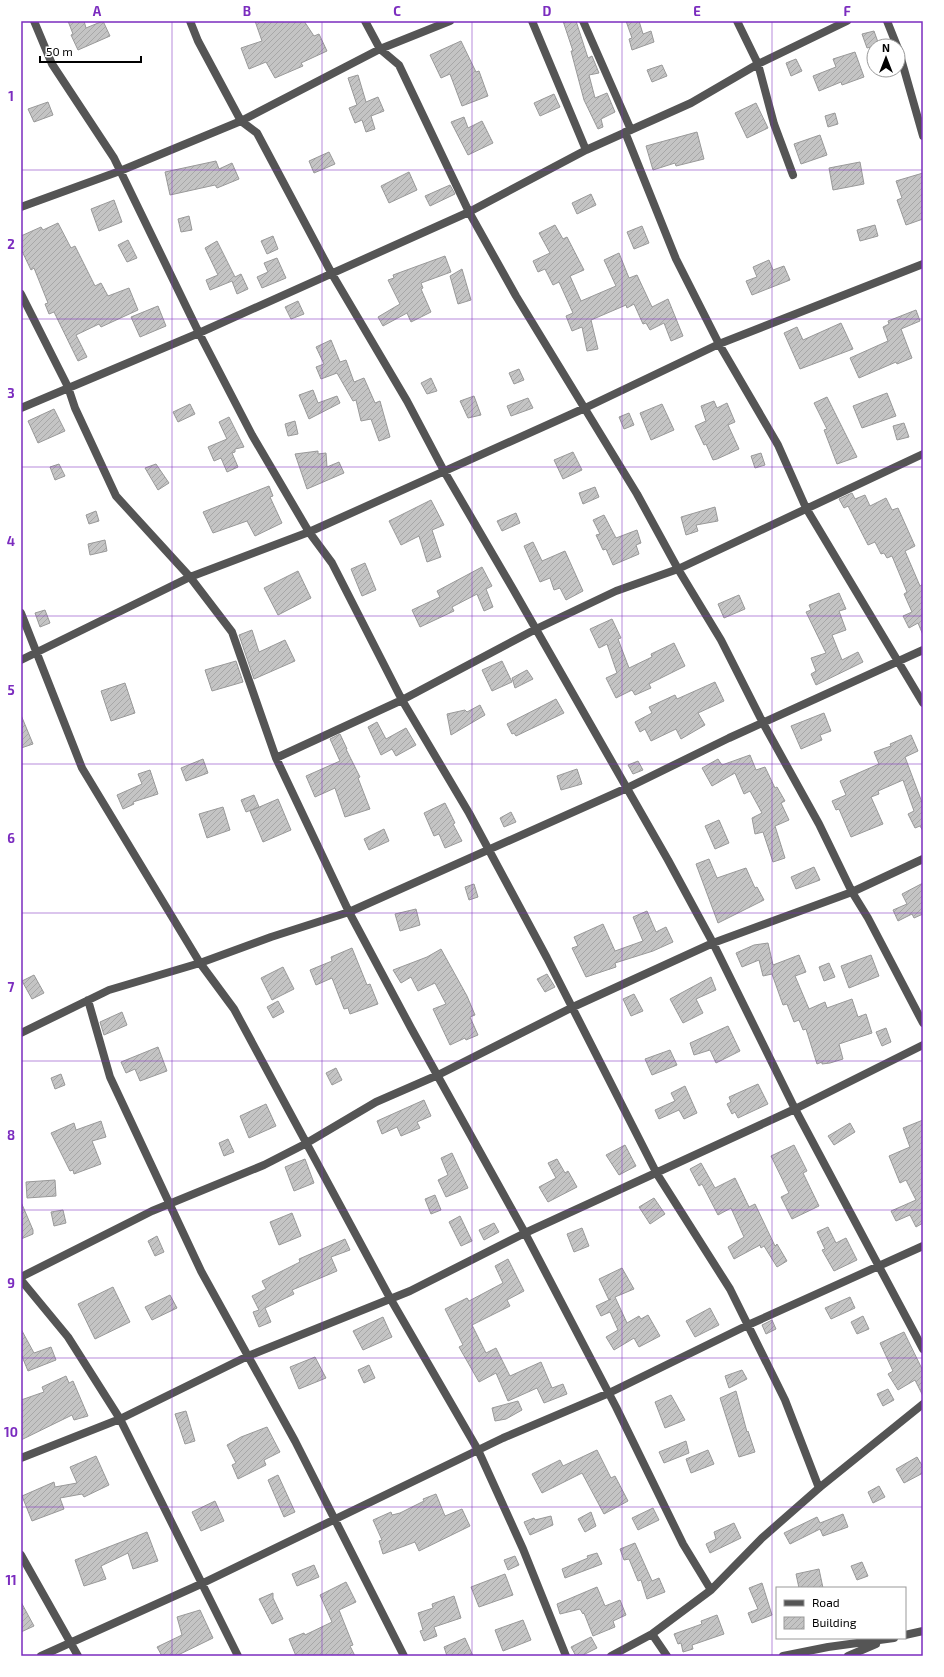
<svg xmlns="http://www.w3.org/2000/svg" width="944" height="1677" viewBox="0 0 944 1677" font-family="'Exo 2',sans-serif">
<defs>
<pattern id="building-hatch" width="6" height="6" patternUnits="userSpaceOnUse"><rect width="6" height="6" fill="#c4c4c4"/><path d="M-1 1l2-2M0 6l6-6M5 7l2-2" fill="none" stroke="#a7a7a7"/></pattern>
</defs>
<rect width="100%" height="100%" fill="#fff"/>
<path fill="url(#building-hatch)" stroke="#999" d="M68 21H84L86 28 103 21 110 36 78 50 71 35 73 34Z
M255 21H304L314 36 319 34 327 51 301 63 303 66 275 78 266 62 249 69 241 48 262 41Z
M563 21H576L588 58 592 56 599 73 589 75 595 98 607 93 615 112 601 119 603 127 598 129 584 100 571 51H573Z
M626 21H639L643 34 651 31 654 42 632 50 629 39 632 38Z
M874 31 879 45 867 48 862 34Z
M461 41 476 72 479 71 488 96 462 106 450 74 441 78 430 55Z
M855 52 864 77 842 85 841 82 819 91 813 76 836 67 833 59Z
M796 59 802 71 791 76 786 63Z
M662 65 667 76 652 82 647 70Z
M358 75 366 102 378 97 384 111 371 116 375 129 366 132 362 120 355 123 349 108 357 105 348 78Z
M554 94 560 107 540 116 534 103Z
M48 102 53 115 34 122 28 109Z
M756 103 768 128 747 138 735 113Z
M835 113 838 124 828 127 825 116Z
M464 117 468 128 482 121 493 143 468 155 451 122Z
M697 132 704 159 676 166 675 163 653 170 646 146Z
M820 135 827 155 801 164 794 144Z
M329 152 335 164 314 173 309 161Z
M216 161 219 169 232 163 239 179 217 188 215 185 170 195 165 172Z
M860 162 864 184 833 190 829 168Z
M409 172 417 190 389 203 381 186Z
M923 173V219L906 225 897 200 902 198 896 181Z
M450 185 455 194 430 206 425 196Z
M591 194 596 205 577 214 572 203Z
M114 200 122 222 99 231 91 209Z
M189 216 192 230 181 232 178 219Z
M58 223 71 248 75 246 95 286 101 283 108 296 129 288 138 310 101 327 99 324 76 335 87 357 78 361 54 312 49 314 45 304 48 303 34 268 31 270 21 249V236L41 227 43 230Z
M555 225 563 239 567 237 584 270 570 276 581 301 616 286 604 260 619 253 629 278 637 275 652 307 668 299 683 336 671 341 664 323 650 330 646 323 643 324 634 304 627 308 626 305 591 320 598 349 587 351 582 327 572 331 566 316 573 313 559 282 553 285 545 269 538 272 533 261 550 253 539 233Z
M875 225 878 236 860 241 857 230Z
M642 226 649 243 634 249 627 232Z
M273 236 278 249 267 254 261 241Z
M128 240 137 258 127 262 118 245Z
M217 241 235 277 241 274 248 289 237 294 232 281 210 290 206 280 218 275 205 248Z
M445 256 451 272 421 283 423 288 421 289 431 312 411 322 407 313 383 326 378 317 400 304 388 280 394 278 393 275Z
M277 258 286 278 262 288 257 277 268 272 264 263Z
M769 260 773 270 784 266 790 280 752 295 746 281 757 277 753 267Z
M462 269 471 300 458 304 450 276Z
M298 301 304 314 291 319 285 307Z
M158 306 166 326 140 337 131 317Z
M916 310 920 321 901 329 912 358 897 364 896 362 859 378 850 358 888 341 883 327 889 324 888 321Z
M841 323 853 349 800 369 784 333 797 327 803 340Z
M331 340 340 362 346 360 354 382 364 378 375 403 380 401 390 437 379 441 371 419 361 421 356 400 353 401 337 373 321 379 316 367 324 364 316 347Z
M519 369 524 380 514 384 509 373Z
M431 378 437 391 427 394 421 383Z
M313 390 318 403 337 396 340 403 309 419 299 395Z
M887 393 896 416 862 428 853 406Z
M474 396 481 415 468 418 460 401Z
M827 397 857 457 837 464 824 430 827 429 814 403Z
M528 398 533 408 511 416 507 406Z
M714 401 717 408 727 403 735 422 728 425 739 449 717 459 713 460 706 444 704 445 695 426 706 421 701 406Z
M190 404 195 414 178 422 173 412Z
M662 404 674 430 651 440 640 413Z
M54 409 65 431 38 443 28 421Z
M629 413 634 425 624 429 619 417Z
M229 417 244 447 235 449V452L232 453 238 467 227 472 221 458 214 461 208 447 227 439 219 422Z
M295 421 298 434 288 436 285 424Z
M904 423 909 437 897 440 893 426Z
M318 451V454L326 453 327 467 339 462 344 473 307 489 295 454Z
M573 452 582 470 563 479 554 460Z
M761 453 765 465 755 468 751 456Z
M59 464 65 476 55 480 50 467Z
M156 464 169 483 158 490 145 468Z
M269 486 273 496 270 497 282 523 255 536 247 521 213 533 203 512Z
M595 487 599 497 583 504 579 493Z
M852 493 855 499 865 495 870 506 886 498 892 510 898 508 915 546 905 551 920 586 923 584V635L918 623 909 628 903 616 912 612 904 594 907 592 892 556 887 558 884 553 881 554 875 542 868 545 848 506 844 508 839 499Z
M431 500 444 525 432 530 441 557 427 562 419 536 401 545 389 521Z
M715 507 718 521 696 525 698 531 686 535 681 517Z
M96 511 99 521 89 524 86 515Z
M516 513 520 523 502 531 497 521Z
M604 515 616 538 637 530 641 543 636 545 639 554 613 565 606 549 603 550 596 535 600 534 593 520Z
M105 540 107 551 90 555 88 544Z
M533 542 542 561 565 551 583 591 566 600 560 588 554 590 550 578 540 582 524 546Z
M365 563 376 590 362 596 351 569Z
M482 567 492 586 486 589 493 607 484 611 477 594 452 607 454 611 420 627 412 610 440 597 437 591Z
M298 571 311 598 278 615 264 588Z
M839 593 846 609 839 611 846 630 832 635 842 660 858 652 863 662 816 685 811 674 816 671 811 658 826 653 806 612 811 610 809 605Z
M739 595 745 609 724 618 718 604Z
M45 610 50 623 40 627 35 613Z
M612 619 621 638 618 639 629 668 652 657 651 654 674 643 685 666 649 684 651 688 635 695 632 690 616 698 606 678 617 673 607 644 599 648 590 629Z
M252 630 259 652 285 640 295 661 254 679 239 635Z
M236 661 243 682 212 691 205 670Z
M502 661 512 682 492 691 482 670Z
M527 670 533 679 515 688 512 678Z
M715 682 724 701 698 713 705 725 681 739 676 729 651 741 645 729 640 732 635 722 652 713 649 707 675 695 677 699Z
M125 683 135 713 111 721 101 691Z
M556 699 564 713 516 736 514 733 512 734 507 724Z
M480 705 485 715 451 735 447 714 465 710 467 712Z
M824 713 831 731 820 735 822 740 801 749 791 726Z
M21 715 33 744 21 748Z
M377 722 386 739 406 728 416 745 396 756 392 749 381 755 368 727Z
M340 734 347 749H346L360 777 358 778 370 809 345 817 335 788 315 797 306 776 340 761 330 739Z
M911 735 918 751 905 757 923 805V831L920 826 915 828 908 814 914 811 903 780 878 791 879 794 871 797 883 824 851 837 839 809 836 810 832 801 846 795 840 781 879 764 874 752 891 746 890 744Z
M750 755 756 770 765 767 775 788 777 787 785 801 781 803 789 820 775 826 785 858 773 862 763 832 755 834 752 818 762 813 750 791 744 794 735 773 712 786 702 768 718 759 722 765Z
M203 759 208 773 186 781 181 768Z
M638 761 643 770 633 774 628 765Z
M577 769 582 784 561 790 557 776Z
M150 770 158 794 133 802 134 804 123 809 117 795 142 784 138 774Z
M254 795 259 807 246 812 241 800Z
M278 799 291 830 263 842 250 811Z
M445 803 455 823 453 824 462 841 445 848 439 834 434 836 424 813Z
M223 807 230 830 207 838 199 814Z
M511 812 516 822 504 827 500 818Z
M719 820 729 843 715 849 705 826Z
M384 829 389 841 369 850 364 839Z
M709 859 717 878 746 868 755 888 757 887 764 900 718 923 696 864Z
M814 867 820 880 796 889 791 877Z
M923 883V914L914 918 912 914 898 921 893 910 907 904 902 894Z
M474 884 478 897 469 900 465 887Z
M416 909 420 925 400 931 395 914Z
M647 911 656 932 666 927 673 942 653 951 615 963 616 967 586 977 572 948 578 946 574 937 603 924 615 951 643 941 633 917Z
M768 943 773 965 799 955 806 972 795 976 809 1009 825 1002 827 1008 852 999 858 1017 866 1014 872 1033 839 1044 843 1059 830 1063 822 1064V1062L817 1064 806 1029 803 1030 799 1020 794 1022 787 1004 783 1005 772 974 763 976 759 960 742 967 736 953 754 945Z
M352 948 367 985 370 984 378 1004 350 1014 348 1008 344 1009 332 978 316 985 310 970 332 961 331 957Z
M441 949 467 996 475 1015 470 1017 478 1035 466 1040 465 1038 450 1045 433 1009 446 1004 435 983 418 991 411 977 401 983 393 970 427 957Z
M871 955 879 976 849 988 841 966Z
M829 963 835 977 824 981 819 967Z
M283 967 294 989 272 1000 261 978Z
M547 974 555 987 545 992 537 979Z
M34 975 44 993 32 999 22 981Z
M711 977 716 990 696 999 703 1013 683 1023 670 999Z
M634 994 643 1011 631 1016 623 999Z
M278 1001 284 1012 273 1018 267 1007Z
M122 1012 127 1025 104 1035 100 1022Z
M728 1026 740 1051 716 1063 710 1050 694 1055 690 1043Z
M886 1028 891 1042 882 1046 876 1032Z
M158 1047 167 1071 140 1081 135 1069 126 1073 121 1062Z
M670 1050 677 1065 652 1075 645 1059Z
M336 1068 342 1080 332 1085 326 1073Z
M61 1074 65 1085 55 1089 51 1078Z
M758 1084 768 1104 738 1118 735 1112 732 1114 727 1104 731 1102 729 1097Z
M685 1086 697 1113 684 1119 679 1110 659 1119 655 1110 675 1101 671 1093Z
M424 1100 431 1116 417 1122 420 1128 401 1136 397 1127 382 1134 377 1121Z
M266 1104 276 1126 249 1138 240 1116Z
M923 1120V1223L916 1227 910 1215 896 1221 891 1211 916 1200 906 1180 900 1183 889 1156 910 1147 903 1128Z
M101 1121 106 1137 92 1141 101 1164 74 1174 73 1170 70 1171 51 1133 74 1123 76 1130Z
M850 1123 855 1132 834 1145 828 1136Z
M228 1139 234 1152 224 1156 219 1143Z
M625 1145 636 1166 619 1175 606 1155Z
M794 1145 807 1171 803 1173 819 1206 792 1219 781 1197 789 1193 771 1156Z
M452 1153 468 1188 446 1197 438 1180 448 1175 441 1158Z
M305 1159 314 1183 294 1191 285 1167Z
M557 1159 565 1173 568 1171 577 1187 548 1202 539 1187 556 1178 548 1163Z
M701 1163 715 1188 735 1178 749 1207 755 1204 775 1246 777 1244 787 1261 777 1267 764 1246 761 1248 760 1245 734 1259 728 1247 744 1237 731 1208 718 1215 702 1184 699 1186 690 1169Z
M55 1180 56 1196 27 1198 26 1182Z
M435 1195 441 1210 431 1214 425 1199Z
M654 1198 665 1214 650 1224 639 1207Z
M21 1202 33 1230V1234L21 1239Z
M63 1210 66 1223 54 1226 51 1212Z
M292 1213 301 1236 279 1245 270 1222Z
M460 1216 472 1241 461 1246 449 1222Z
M494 1223 499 1232 484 1240 479 1230Z
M828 1227 836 1243 846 1238 857 1260 834 1271 822 1250 825 1249 817 1232Z
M582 1228 589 1246 574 1252 567 1234Z
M157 1236 164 1252 155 1256 148 1241Z
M345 1239 350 1250 331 1257 337 1271 292 1290 294 1294 265 1308 271 1322 259 1327 253 1312 259 1310 252 1296 266 1289 262 1281 300 1262 299 1259Z
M508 1259 524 1291 507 1300 510 1306 472 1325 486 1353 496 1348 510 1376 541 1362 552 1388 563 1384 567 1394 544 1403 537 1388 508 1401 496 1373 479 1382 459 1347 463 1345 445 1309 467 1298 469 1301 503 1283 495 1266Z
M622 1268 634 1289 615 1297 627 1323 639 1316 641 1319 648 1315 660 1336 639 1347 634 1338 614 1350 606 1337 618 1330 610 1312 601 1316 596 1306 611 1299 609 1300 599 1279Z
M113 1287 130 1322 95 1339 78 1304Z
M170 1295 177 1308 152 1320 145 1307Z
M850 1297 855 1308 831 1319 825 1308Z
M710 1308 719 1325 695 1337 686 1321Z
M863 1316 869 1329 857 1334 851 1322Z
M383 1317 392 1337 363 1350 353 1331Z
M772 1320 776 1329 766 1334 762 1325Z
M21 1329 34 1353 51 1347 56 1360 28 1371 21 1354Z
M904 1332 923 1371V1396L915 1380 898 1390 888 1374 893 1371 880 1343Z
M315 1357 326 1378 299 1389 290 1367Z
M369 1365 375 1378 364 1383 358 1370Z
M742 1370 747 1379 729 1388 725 1376Z
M66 1376 69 1383 73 1381 88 1416 74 1420 72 1415 21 1440V1400L44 1392 42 1387Z
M888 1389 894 1400 883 1406 877 1394Z
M736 1391 747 1432 748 1431 755 1452 739 1457 720 1398Z
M671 1395 685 1420 665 1428 655 1402Z
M518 1401 522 1410 506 1419 495 1421 492 1408Z
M186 1411 195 1441 185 1444 175 1414Z
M267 1427 280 1452 264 1460 266 1465 238 1479 232 1465 236 1463 227 1445 241 1437Z
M686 1441 689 1453 664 1463 659 1452Z
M597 1450 611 1478 615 1476 628 1501 604 1514 582 1473 542 1493 532 1474 560 1460 563 1466Z
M708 1450 714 1464 691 1473 686 1459Z
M96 1456 109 1485 84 1497 82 1494 60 1498 64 1509 32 1521 22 1496 54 1482 55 1487 77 1483 70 1467Z
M917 1457 923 1467V1473L904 1483 896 1469Z
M278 1475 295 1512 284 1517 268 1480Z
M879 1486 885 1497 873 1503 868 1492Z
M436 1494 445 1516 462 1509 470 1526 419 1551 415 1542 383 1554 379 1541 382 1540 373 1520 391 1512 392 1515 400 1513 424 1501 423 1499Z
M215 1501 224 1521 201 1531 192 1512Z
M653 1508 659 1520 638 1530 632 1518Z
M591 1512 596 1526 585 1532 578 1519Z
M843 1514 848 1527 823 1536 820 1529 790 1544 784 1533 817 1517 820 1523Z
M551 1516 553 1525 530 1535 524 1522 534 1518 535 1520Z
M734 1523 741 1538 710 1553 706 1544 716 1539 714 1532Z
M147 1532 158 1561 133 1569 128 1553 101 1566 106 1579 84 1586 75 1560Z
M635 1543 652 1581 659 1578 665 1592 647 1599 641 1580 638 1581 629 1559 624 1560 620 1549Z
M597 1553 602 1564 565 1578 562 1569 588 1558 587 1556Z
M515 1556 519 1565 508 1570 504 1560Z
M862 1562 868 1576 857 1580 851 1566Z
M314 1565 319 1577 297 1586 292 1574Z
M819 1569 823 1588H799L796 1574Z
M505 1574 513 1595 479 1607 471 1587Z
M346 1582 356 1602 339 1610 353 1645 350 1646 355 1656H296L289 1639 304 1633 305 1635 332 1622 320 1595Z
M762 1583 772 1615 752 1623 748 1613 758 1609 749 1588Z
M597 1587 605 1606 620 1600 626 1615 613 1621 615 1627 593 1636 584 1613 583 1614 580 1609 560 1614 557 1604Z
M273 1593V1598L283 1619 272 1624 259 1599Z
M454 1596 461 1618 434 1627 437 1636 424 1641 420 1631 423 1630 418 1613 433 1608 432 1604Z
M21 1602 34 1626 21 1632Z
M200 1610 213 1638 176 1656H162L157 1647 182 1635 177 1617Z
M717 1615 724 1634 692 1645 693 1649 683 1652 681 1643 678 1644 674 1634 702 1624 701 1621Z
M523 1620 531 1640 503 1651 495 1630Z
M591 1637 597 1648 581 1656H576L571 1647Z
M465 1638 473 1656H447L444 1647Z"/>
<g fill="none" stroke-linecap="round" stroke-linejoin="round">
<path stroke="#555" stroke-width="8" d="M34 21 52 64 114 158 199 333 252 435 309 532 332 563 402 700 469 813 547 958 657 1174 730 1289 785 1400 819 1488
M190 21 198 41 241 121 257 133 332 274 407 401 444 471 513 589 668 860 713 943 795 1109 923 1349
M365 21 380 49 399 65 469 212 516 296 637 494 678 569 721 640 763 723 819 824 852 892 868 918 923 1023
M532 21 586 150
M583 21 631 130
M737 21 758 64 774 124 793 175
M887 21 897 46
M898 48 923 136
M625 132 676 259 719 344 778 445 806 508 923 703
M21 207 120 171 241 121 380 49 450 21
M21 294 68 387 75 408 116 496 190 577 232 632 276 758 349 912 411 1028 525 1233 616 1407 683 1544 711 1590
M21 408 199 333 469 212 586 150 691 103 758 64 847 21
M21 613 82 768 200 963 234 1009 390 1298 478 1450 523 1549 566 1656
M21 660 190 577 309 532 585 408 719 344 923 264
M276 758 402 700 536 629 616 591 678 569 923 454
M88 1000 110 1077 201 1271 295 1441 404 1656
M21 1033 109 990 200 963 271 937 349 912 627 788 729 738 923 650
M21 1277 152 1211 264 1165 305 1144 376 1102 438 1075 573 1007 713 943 852 892 923 859
M21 1280 68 1337 120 1419 238 1656
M21 1458 120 1419 248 1356 410 1291 525 1233 795 1109 923 1045
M21 1555 78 1656
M652 1634 667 1656
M905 1635 923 1631
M41 1656 201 1584 503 1438 609 1393 748 1325 923 1246
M611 1656 652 1634 711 1590 762 1538 819 1488 923 1404
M783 1656 828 1647 894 1638
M848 1656 876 1644"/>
</g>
<path fill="none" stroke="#7b2cbf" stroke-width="1" stroke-opacity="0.55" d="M172 21V1656M322 21V1656M472 21V1656M622 21V1656M772 21V1656M21 170H923M21 319H923M21 467H923M21 616H923M21 764H923M21 913H923M21 1061H923M21 1210H923M21 1358H923M21 1507H923"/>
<rect width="944" height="1677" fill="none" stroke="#ffffff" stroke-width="44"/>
<rect x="776" y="1587" width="130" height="52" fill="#ffffff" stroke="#999999"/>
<rect x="784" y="1600" width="20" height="6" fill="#555555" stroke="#999999"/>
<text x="812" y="1607" font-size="12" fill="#000000">Road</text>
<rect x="784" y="1617" width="20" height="12" fill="url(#building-hatch)" stroke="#999999"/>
<text x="812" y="1627" font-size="12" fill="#000000">Building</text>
<g transform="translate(886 58)"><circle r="19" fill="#ffffff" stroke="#999999"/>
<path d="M0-3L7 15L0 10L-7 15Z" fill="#000000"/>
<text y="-6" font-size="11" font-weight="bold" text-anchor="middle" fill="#000000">N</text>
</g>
<path d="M40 56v6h101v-6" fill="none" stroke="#000000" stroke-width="2"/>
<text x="46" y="56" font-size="12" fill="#000000" stroke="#ffffff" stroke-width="3" paint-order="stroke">50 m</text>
<rect x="22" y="22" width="900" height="1633" fill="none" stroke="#7b2cbf" stroke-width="1.5"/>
<g font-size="13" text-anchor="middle" font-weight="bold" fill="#7b2cbf">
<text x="97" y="16">A</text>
<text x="247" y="16">B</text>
<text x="397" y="16">C</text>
<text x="547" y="16">D</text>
<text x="697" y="16">E</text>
<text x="847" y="16">F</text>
<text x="11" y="101">1</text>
<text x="11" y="249">2</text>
<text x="11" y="398">3</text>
<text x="11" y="546">4</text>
<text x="11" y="695">5</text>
<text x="11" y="843">6</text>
<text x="11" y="992">7</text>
<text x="11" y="1140">8</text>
<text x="11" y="1288">9</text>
<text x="11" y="1437">10</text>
<text x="11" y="1585">11</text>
</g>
</svg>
